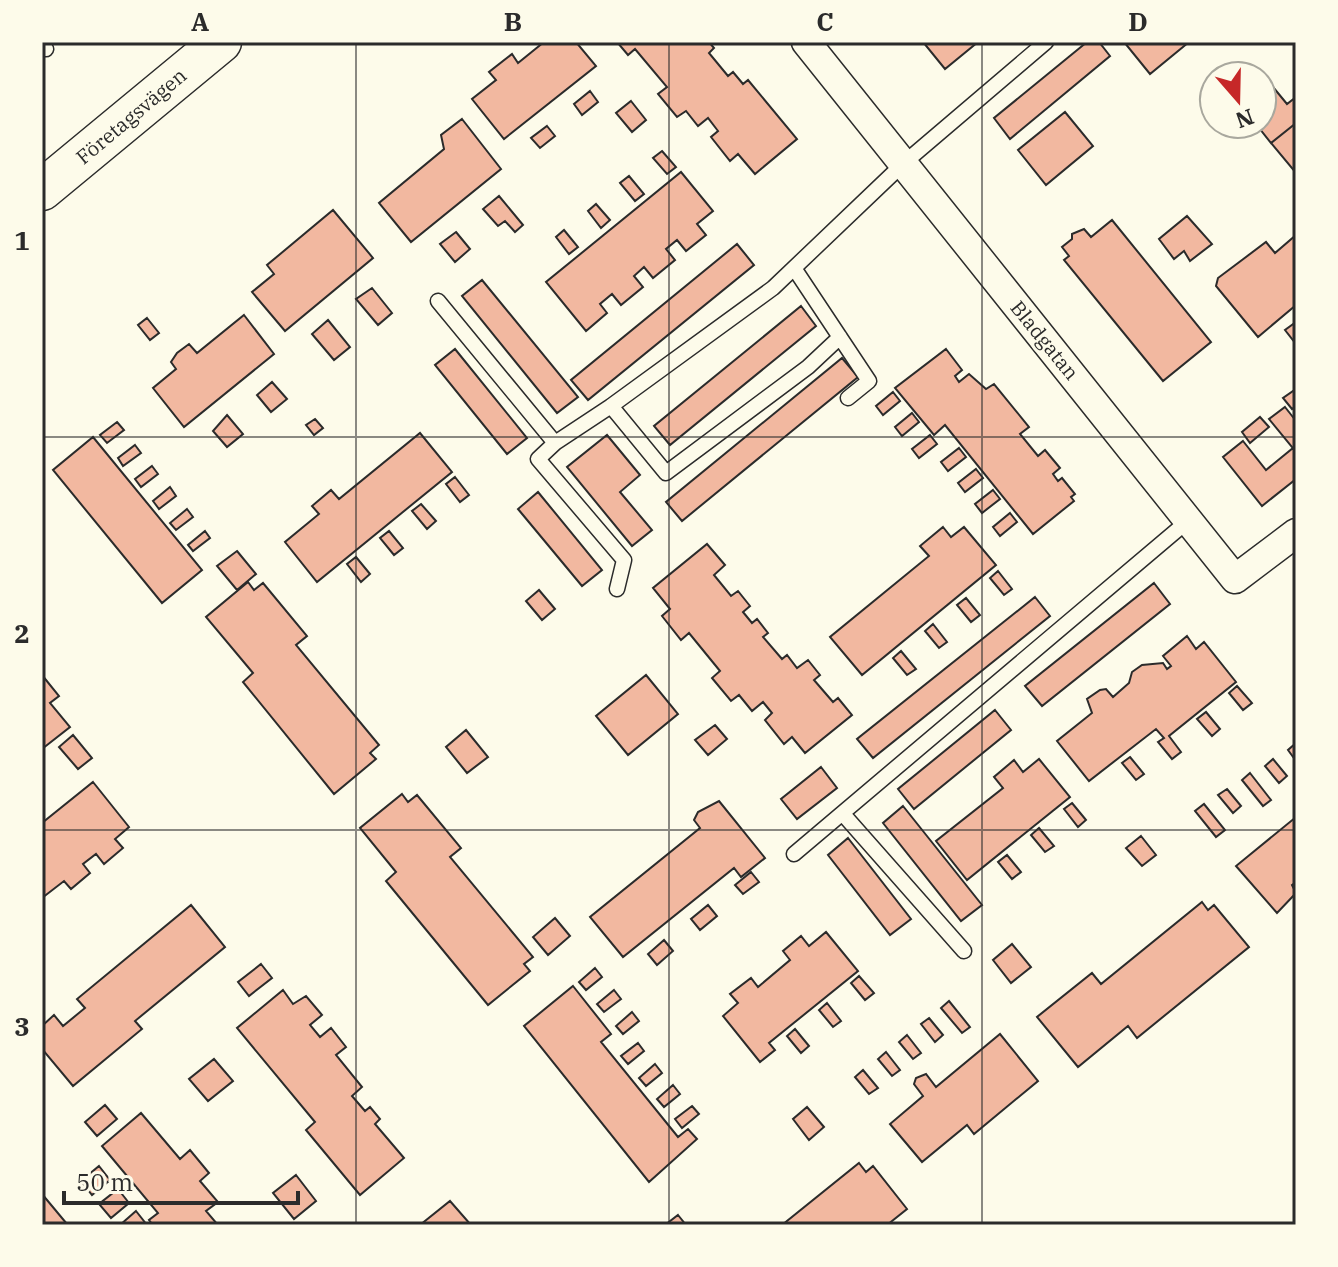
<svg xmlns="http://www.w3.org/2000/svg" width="1338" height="1267" viewBox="0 0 1338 1267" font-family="'IBM Plex Serif',serif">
<rect width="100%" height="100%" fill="#fdfbea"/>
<path fill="#f2b8a0" stroke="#2b2b2b" stroke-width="2" d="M544 42H576L596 66 504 139 472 99 496 80 489 72 512 54 518 63Z
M617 42H709L714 48 709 53 728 76 733 72 743 84 748 80 797 139 755 174 738 154 730 161 711 137 718 131 708 118 698 126 686 111 677 117 658 94 667 87 635 49 628 55Z
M923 42H978L945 69Z
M1087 42H1099L1110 56 1010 139 994 118Z
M1124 42H1189L1150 74Z
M1273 87 1287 104 1296 97V123L1271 143 1256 124H1262V89L1266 94Z
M590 91 598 102 582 115 574 104Z
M631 101 646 120 632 132 616 113Z
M1065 112 1093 146 1046 185 1018 150Z
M462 119 501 169 411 242 379 203 444 149 441 135Z
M1296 123V173L1271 143Z
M547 126 555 136 540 148 531 138Z
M662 151 676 167 667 174 653 158Z
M681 172 713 211 697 224 706 235 686 251 677 240 666 249 675 260 653 278 644 267 634 276 643 287 621 305 612 294 600 304 607 313 586 331 546 282Z
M629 176 644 194 635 201 620 183Z
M499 196 523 225 515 232 505 221 498 226 483 209Z
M596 204 610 220 601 228 588 211Z
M333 210 373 258 285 331 252 292 274 274 267 265Z
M1187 216 1212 244 1190 261 1184 251 1174 259 1159 239Z
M1112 220 1211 342 1163 381 1064 260 1069 256 1062 247 1072 239V234L1084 229 1091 237Z
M564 230 578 247 569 254 556 237Z
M456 232 470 249 455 262 440 244Z
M1296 235V305L1258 337 1216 286 1218 278 1266 242 1275 253Z
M737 244 754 265 588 400 571 380Z
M482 280 578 397 557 413 462 296Z
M372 288 392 313 378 325 356 299Z
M801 306 816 326 670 445 654 426Z
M244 315 274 354 184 427 153 388 176 369 171 362 177 353 189 344 197 353Z
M147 318 159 333 150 340 138 325Z
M328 320 350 347 334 360 312 334Z
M1296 322V344L1285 330Z
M455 349 527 438 507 454 435 365Z
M946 349 962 370 955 376 959 382 969 374 986 389 994 384 1029 427 1020 434 1038 456 1045 450 1060 468 1053 474 1058 481 1062 478 1075 494 1071 497 1074 501 1033 534 945 425 934 435 895 388Z
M842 358 858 377 682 521 666 502Z
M272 382 287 399 271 412 257 395Z
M1296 389V406L1292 409 1283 398Z
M893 392 900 401 883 415 876 406Z
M1285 407 1296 421V452L1269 419Z
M912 413 919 422 902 436 895 427Z
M227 415 243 434 227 447 213 431Z
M1260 417 1269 427 1250 443 1242 432Z
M315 419 323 428 314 435 306 425Z
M117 422 124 430 107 443 100 435Z
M420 433 452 472 317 582 285 542 319 514 312 506 331 490 339 499Z
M607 435 640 475 620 492 652 530 632 546 567 467Z
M930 435 937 444 919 458 912 449Z
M93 437 202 570 162 603 53 470Z
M1243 441 1266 470 1293 448 1296 452V479L1262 506 1223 457Z
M135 445 141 453 123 466 118 458Z
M959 448 966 457 948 471 941 462Z
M152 466 158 474 141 487 135 479Z
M976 469 983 478 965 492 958 483Z
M455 477 469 495 460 502 446 484Z
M170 487 176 496 159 509 153 501Z
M993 490 1000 499 982 513 975 504Z
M538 492 602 570 582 586 518 509Z
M421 504 436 521 427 529 412 511Z
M187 509 193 517 176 530 170 523Z
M1010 513 1017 522 1000 536 993 527Z
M943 527 951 537 964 527 996 565 862 675 830 637 929 556 920 546Z
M205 531 210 538 193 551 188 545Z
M389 531 403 548 394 555 380 538Z
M707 544 725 565 714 575 731 596 738 591 750 606 743 612 752 623 757 619 768 633 763 637 782 659 787 655 797 668 808 660 820 675 814 680 833 702 838 698 852 715 805 753 792 737 784 744 765 720 772 713 763 702 752 711 739 695 731 701 712 678 720 671 689 633 681 640 662 616 670 609 653 588Z
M237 551 256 574 237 590 217 566Z
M356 557 370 574 361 582 347 564Z
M998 571 1012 589 1004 595 990 578Z
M248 582 254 590 263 583 307 636 296 645 379 745 370 753 376 759 334 794 243 682 253 673 206 617Z
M1154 583 1170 604 1042 706 1025 686Z
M539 590 555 609 542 620 526 601Z
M1035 597 1050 616 873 758 857 739Z
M966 598 980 615 971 622 957 605Z
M933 624 947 642 939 648 925 631Z
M1187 636 1196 649 1204 642 1236 682 1169 736 1181 752 1172 759 1158 742 1164 738 1156 729 1089 781 1057 741 1092 713 1087 699 1100 690 1106 689 1113 697 1129 683 1132 672 1142 665 1163 663 1167 669 1171 666 1163 656Z
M901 651 916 669 907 675 893 658Z
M42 675 59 696 50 703 70 727 42 749Z
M646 675 678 714 628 755 596 716Z
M1237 686 1252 703 1243 710 1229 693Z
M995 710 1011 730 914 809 898 789Z
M1206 712 1220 729 1212 736 1197 719Z
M715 725 727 739 708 755 695 740Z
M466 730 488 757 467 773 446 747Z
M73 735 92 758 78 769 59 747Z
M1296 743V761L1288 750Z
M1130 757 1144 774 1136 780 1122 763Z
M1039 759 1070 797 967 880 936 841 1003 788 994 777 1014 760 1023 772Z
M1273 759 1287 776 1279 783 1265 766Z
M821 767 837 788 797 819 781 799Z
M1250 773 1271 800 1263 806 1242 780Z
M93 782 129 827 115 839 123 848 104 864 96 854 83 864 90 873 71 889 64 881 42 898V823Z
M1227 789 1241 806 1233 813 1218 795Z
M402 794 408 802 417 795 461 848 450 857 533 957 524 964 530 971 488 1005 386 881 396 872 360 828Z
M719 801 765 858 741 877 734 868 623 957 590 917 700 828 694 820 698 812Z
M1072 803 1086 820 1078 827 1064 809Z
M1204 804 1225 830 1216 837 1195 811Z
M903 806 982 905 961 921 883 823Z
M1296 817V882L1292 885 1296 893 1277 913 1236 866Z
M1039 828 1054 846 1045 852 1031 835Z
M1141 836 1156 855 1142 866 1126 848Z
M848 838 911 919 890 935 828 855Z
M1007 855 1021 872 1012 879 998 862Z
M751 872 759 882 743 894 735 885Z
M1202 902 1208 910 1214 905 1249 947 1137 1038 1128 1026 1078 1067 1037 1017 1092 973 1101 984Z
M191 905 225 947 135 1021 142 1029 73 1086 42 1049V1026L54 1015 63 1026 85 1008 77 999Z
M708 905 717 916 700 930 691 919Z
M555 918 570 936 548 955 533 937Z
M826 932 858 971 769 1043 775 1050 760 1062 723 1016 738 1003 730 994 751 978 758 987 790 960 783 951 801 936 809 946Z
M664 940 673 951 657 965 648 954Z
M1012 944 1031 967 1011 983 993 960Z
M261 964 272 978 249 996 238 982Z
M595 968 602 977 586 990 579 982Z
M859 976 874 993 865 1000 851 983Z
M573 986 611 1034 601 1042 678 1137 688 1129 697 1139 649 1182 524 1026Z
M283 990 293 1004 306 996 322 1015 310 1025 320 1037 331 1028 346 1047 336 1055 362 1087 352 1096 365 1111 370 1107 380 1119 375 1124 404 1158 360 1195 306 1130 315 1122 237 1028Z
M614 990 621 999 604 1012 597 1004Z
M949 1001 970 1027 962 1033 941 1008Z
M827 1003 841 1021 833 1027 819 1010Z
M632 1012 639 1021 623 1034 616 1026Z
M929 1018 943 1035 935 1042 921 1024Z
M795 1029 809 1046 801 1053 787 1036Z
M1000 1034 1038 1081 974 1134 967 1125 922 1162 890 1124 923 1096 914 1084 916 1078 926 1074 936 1087Z
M907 1035 921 1053 913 1059 899 1042Z
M638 1043 644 1051 628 1064 621 1056Z
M886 1052 900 1070 892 1076 878 1059Z
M214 1059 233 1081 208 1101 189 1079Z
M655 1064 662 1073 646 1086 639 1078Z
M863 1070 878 1088 869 1094 855 1077Z
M673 1085 680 1094 664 1107 657 1099Z
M105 1105 117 1119 97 1136 85 1122Z
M692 1106 699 1114 682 1128 675 1119Z
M807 1107 824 1127 809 1140 793 1119Z
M141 1113 180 1159 190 1150 209 1173 200 1181 218 1202 206 1211 218 1225H153L149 1220 158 1213 102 1146Z
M859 1163 866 1172 873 1166 907 1209 887 1225H782Z
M99 1166 110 1180 92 1195 81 1181Z
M296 1175 316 1201 294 1219 273 1193Z
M118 1189 129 1203 111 1218 99 1204Z
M42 1194 67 1224 65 1225H42Z
M450 1201 471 1225H420Z
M136 1211 147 1225H120Z
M678 1215 686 1225H665Z"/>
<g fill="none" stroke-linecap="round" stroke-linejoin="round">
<g stroke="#2b2b2b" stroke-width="17">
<path id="lane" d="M42 44 46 49
M794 268 869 381 848 398
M438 301 555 443 611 406
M840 337 808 367 666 473 611 406 773 288 904 163 1046 42
M555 443 538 459 624 560 617 589
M843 814 964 951
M794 854 1189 520"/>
</g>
<g stroke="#2b2b2b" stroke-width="31">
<path id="street" d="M806 42 1235 579 1296 533"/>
</g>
<g stroke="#2b2b2b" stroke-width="43">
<path id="secondary" d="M42 190 221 42"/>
</g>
<use href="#lane" stroke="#fdfbea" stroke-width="14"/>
<use href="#street" stroke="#fdfbea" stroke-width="28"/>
<use href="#secondary" stroke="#fdfbea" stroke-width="40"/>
</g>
<path fill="none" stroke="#2b2b2b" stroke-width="2" stroke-opacity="0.55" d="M356 42V1225M669 42V1225M982 42V1225M42 437H1296M42 830H1296"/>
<g text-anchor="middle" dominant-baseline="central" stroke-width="6" stroke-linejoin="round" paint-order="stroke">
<g font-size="20" fill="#2b2b2b" stroke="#fdfbea">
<text transform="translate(131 116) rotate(-40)">Företagsvägen</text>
<text transform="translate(1045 340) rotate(51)">Bladgatan</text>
</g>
</g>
<rect width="1338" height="1267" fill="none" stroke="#fdfbea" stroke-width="88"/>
<g transform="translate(1238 100) rotate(160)"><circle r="38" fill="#fdfbea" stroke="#a9a89e" stroke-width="2"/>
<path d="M0-6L14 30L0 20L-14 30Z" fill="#c62828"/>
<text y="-12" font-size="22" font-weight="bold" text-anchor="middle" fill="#2b2b2b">N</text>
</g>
<path d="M64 1191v12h234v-12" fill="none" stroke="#2b2b2b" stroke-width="4"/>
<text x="76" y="1191" font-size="24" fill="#2b2b2b" stroke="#fdfbea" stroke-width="6" paint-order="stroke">50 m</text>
<rect x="44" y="44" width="1250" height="1179" fill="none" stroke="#2b2b2b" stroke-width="3"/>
<g font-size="26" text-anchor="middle" font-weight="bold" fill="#2b2b2b">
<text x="200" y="31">A</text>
<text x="513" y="31">B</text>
<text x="825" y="31">C</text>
<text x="1138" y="31">D</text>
<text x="22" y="250">1</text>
<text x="22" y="643">2</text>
<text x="22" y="1036">3</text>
</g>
</svg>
